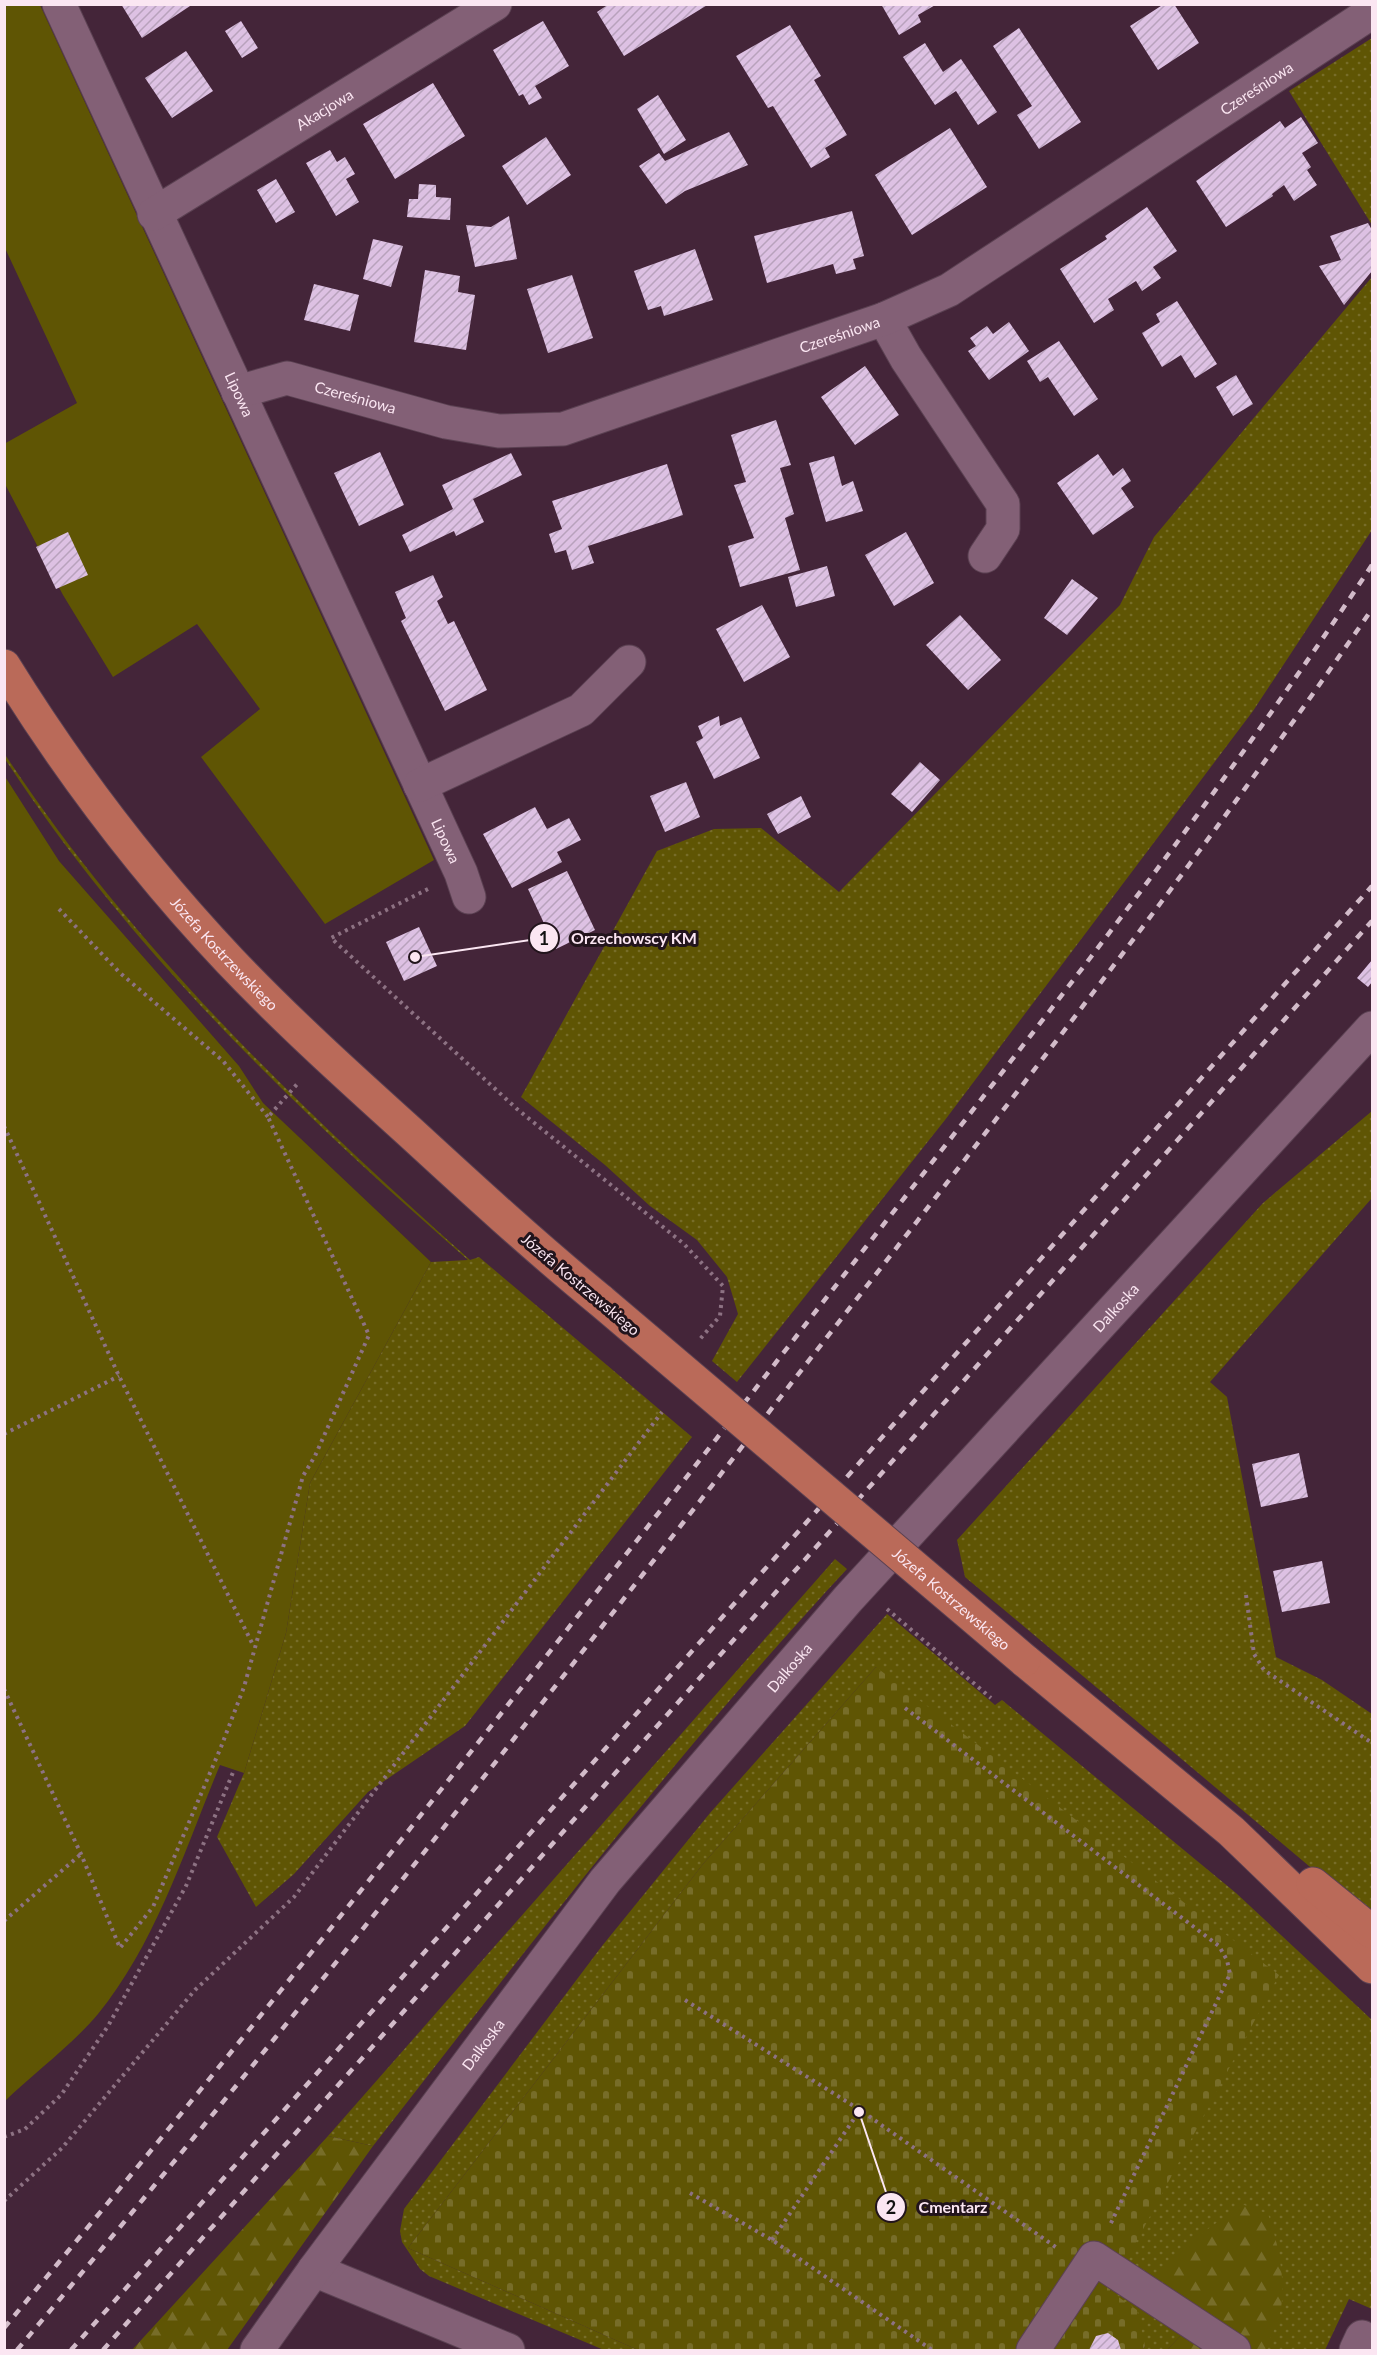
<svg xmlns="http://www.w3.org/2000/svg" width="1377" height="2355" viewBox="0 0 1377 2355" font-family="Lato,sans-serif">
<defs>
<pattern id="grass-dots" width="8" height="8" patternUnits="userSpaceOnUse" patternTransform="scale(1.5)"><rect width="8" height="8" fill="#5f5504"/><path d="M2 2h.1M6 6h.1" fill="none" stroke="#776d29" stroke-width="1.8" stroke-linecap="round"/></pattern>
<pattern id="forest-firs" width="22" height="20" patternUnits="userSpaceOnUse" patternTransform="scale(1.5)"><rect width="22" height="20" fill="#5f5504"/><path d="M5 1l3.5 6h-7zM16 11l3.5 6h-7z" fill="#776d29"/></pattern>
<pattern id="cemetery-stones" width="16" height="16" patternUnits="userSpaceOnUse" patternTransform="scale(1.5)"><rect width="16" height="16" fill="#5f5504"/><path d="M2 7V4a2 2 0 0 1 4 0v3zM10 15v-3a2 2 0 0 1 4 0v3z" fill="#776d29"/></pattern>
<pattern id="building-hatch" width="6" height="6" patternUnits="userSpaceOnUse" patternTransform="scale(1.5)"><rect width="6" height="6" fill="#ddc1e3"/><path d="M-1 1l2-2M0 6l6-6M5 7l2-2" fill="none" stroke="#b8a2bc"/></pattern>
</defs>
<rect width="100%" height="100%" fill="#442539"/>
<path fill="url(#grass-dots)" d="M1372 38V37V225L1289 91Z
M1372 277V530L1253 711 945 1120 737 1382 712 1361 738 1314 727 1277 697 1240 650 1206 605 1165 521 1097 657 851 714 829 761 828 839 892 1120 605 1154 537Z
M4 753C131 946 298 1107 470 1260L479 1257 692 1437 465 1726 368 1792 294 1874 256 1907 217 1837 244 1773 286 1633 310 1483 431 1262 468 1260C296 1110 130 950 5 759Z
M1372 1111V1198L1210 1382 1227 1397 1276 1657 1322 1680 1372 1714V1919L965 1577 957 1540 1263 1203Z
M835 1559 847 1569C677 1752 526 1950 373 2146L328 2136Z
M887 1614 995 1705 1002 1700 1236 1893 1372 2020V2309L1349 2299 1325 2350H1253L1124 2263 876 1667 703 1864 408 2248 638 2350H604L429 2276 420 2269 402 2242 400 2231 404 2209 602 1946 710 1813Z
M1115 2282 1185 2331 1167 2350H1142L1145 2346 1110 2291Z"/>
<path fill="url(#forest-firs)" d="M328 2136 373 2146 227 2350H132Z
M1244 2205 1268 2214C1278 2242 1288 2287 1279 2316 1276 2327 1270 2339 1265 2350H1253L1150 2281C1178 2250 1208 2227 1244 2205Z
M1185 2331 1212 2350H1167Z"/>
<path fill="url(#cemetery-stones)" d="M876 1667 1279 1975 1110 2291 1137 2310 1145 2346 1142 2350H638L408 2248 703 1864Z"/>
<path fill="#5f5504" d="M5 5H40L434 860 325 924 201 757 260 709 197 624 113 677 63 595 5 484 4 444 77 403 5 248Z
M4 775 59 861 239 1066 263 1103 431 1262 310 1483 286 1633 244 1773 220 1765C185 1849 156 1943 98 2014 73 2044 33 2074 5 2101Z"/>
<path fill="url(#building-hatch)" d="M121 4H193L142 38Z
M609 4H709L624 56 597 12Z
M881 4H937L918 15 921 22 899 35Z
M1164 4H1174L1199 43 1158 70 1130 26Z
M241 21 258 48 242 58 225 31Z
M543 21 569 66 535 86 542 98 529 105 523 94 519 96 493 50Z
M790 25 821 76 814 80 847 135 825 148 830 157 811 168 773 106 768 108 736 56Z
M1019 28 1081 122 1039 149 1017 115 1032 106 993 46Z
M925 43 943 72 961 59 997 112 978 125 956 91 935 105 903 57Z
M186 51 213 91 172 118 145 78Z
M433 83 465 136 395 179 363 124Z
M658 95 686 140 664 154 637 109Z
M1301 117 1318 143 1302 153 1311 167 1307 170 1317 185 1294 201 1284 185 1272 194 1273 196 1226 227 1196 181 1280 121 1285 128Z
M950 128 987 187 912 235 875 175Z
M729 132 748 165 685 191 666 204 639 166 659 153 665 161Z
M546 137 571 175 527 205 502 166Z
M330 150 337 162 345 157 355 174 346 179 359 202 336 216 306 163Z
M276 179 295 212 276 223 257 190Z
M419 184 436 185V197L451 198 450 220 407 217 409 199H418Z
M1147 207 1177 251 1153 267 1161 278 1142 291 1136 281 1108 299 1114 310 1094 323 1060 269 1107 239 1105 236Z
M852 211 864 256 853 259 856 269 836 274 833 264 767 283 754 236Z
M509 216 517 259 475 267 466 225 491 227Z
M1368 223 1372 230V271L1344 305 1319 266 1341 260 1330 236Z
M373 239 403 246 391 287 363 279Z
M695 249 713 300 664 316 661 306 648 310 634 271Z
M425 270 460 276 458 292 475 295 466 350 414 342Z
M572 275 593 338 548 353 527 289Z
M314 284 359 295 350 331 304 320Z
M1177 301 1217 364 1195 378 1181 355 1162 367 1142 333 1160 322 1156 314Z
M1009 322 1029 351 989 380 968 351 976 346 970 338 987 326 993 334Z
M1059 341 1098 399 1074 416 1048 377 1040 382 1027 361Z
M865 366 899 415 855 445 821 397Z
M1236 375 1253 404 1233 416 1216 387Z
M776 420 791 465 780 468 794 514 785 518 800 570 740 587 728 546 754 538 734 485 746 482 731 435Z
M380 452 404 505 359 526 334 473Z
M511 453 522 475 473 499 484 522 456 536 454 531 410 552 402 535 453 509 442 485Z
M1098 454 1113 476 1123 468 1131 481 1121 488 1134 507 1093 535 1057 483Z
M834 456 842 486 853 481 863 511 826 522 809 463Z
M667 464 683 515 588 546 594 563 572 570 566 550 555 553 549 534 562 529 552 501Z
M68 532 88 575 56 589 36 547Z
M906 532 934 583 894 606 865 555Z
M827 566 835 596 796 607 788 577Z
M433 575 443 597 437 601 448 624 454 621 487 690 445 711 401 621 406 618 395 592Z
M1072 579 1098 598 1067 635 1044 618Z
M762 605 790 657 744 682 716 629Z
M960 615 1001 660 968 690 926 645Z
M719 716 720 726 741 717 760 758 714 779 696 742 703 738 698 726Z
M920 762 940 780 912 812 891 794Z
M686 782 700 817 665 832 650 796Z
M801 796 811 817 778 834 767 814Z
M535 807 547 829 569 818 581 840 557 852 562 862 512 888 483 834Z
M567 871 595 930 556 949 528 889Z
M419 927 437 966 404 981 386 942Z
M1372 960V982L1368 987 1357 978Z
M1299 1453 1308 1497 1261 1507 1252 1464Z
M1322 1561 1330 1603 1282 1612 1273 1571Z
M1108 2333 1118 2340 1121 2350H1089L1096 2336Z"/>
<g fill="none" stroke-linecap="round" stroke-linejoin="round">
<g stroke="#5b4152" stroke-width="35">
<g id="minor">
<path id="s1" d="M59 4 461 873 469 897"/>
<path id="s2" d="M154 214 495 4"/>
<path d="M884 319 906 358 1003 504V529L985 556"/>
<path id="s3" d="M238 392 287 378 446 422 499 431 563 429 884 319 949 290 1372 12"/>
<path d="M420 785 581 710 629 662"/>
<path d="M314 2270 508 2350"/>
<path id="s4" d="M257 2350 314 2270 605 1881 848 1599 1372 1028"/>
<path d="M1033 2350 1094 2258 1234 2350"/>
<path d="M1356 2350 1362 2337"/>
</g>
</g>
<g stroke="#5b4152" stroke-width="35">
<g id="major">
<path id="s5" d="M4 666C69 771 145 871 230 961 287 1021 349 1077 411 1133 473 1190 535 1247 601 1301"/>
<path d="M1024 1660 1231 1831 1372 1967"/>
<path d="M1313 1884 1372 1932"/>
</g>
</g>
<path stroke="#8d7283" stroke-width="4" stroke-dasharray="3 4.5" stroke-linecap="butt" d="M428 889 331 938 517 1109 684 1244 723 1286 720 1316 700 1339
M59 909 119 972 223 1061 268 1117
M4 1126 119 1376 253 1645
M4 1434 119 1376
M1246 1595 1254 1654 1264 1670 1372 1743
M887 1609 991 1698
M4 1689 81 1854 120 1948 153 1907 221 1747 244 1687 303 1476 315 1456 369 1335 268 1117 299 1082
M905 1708 1219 1946 1227 1960 1230 1974 1110 2225
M4 1921 81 1854
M685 2000 860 2110 1057 2248
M4 2137 25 2129 61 2095 108 2026 186 1886 234 1770
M690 2193 772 2240 932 2350
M4 2201 62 2148 195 1990 294 1897 662 1412
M772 2240 860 2110"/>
<use href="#minor" stroke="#836076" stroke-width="33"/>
<use href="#major" stroke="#ba6a59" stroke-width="33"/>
<path stroke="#d2bbc9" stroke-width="4.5" stroke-dasharray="8 8" stroke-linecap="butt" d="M4 2328C278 2001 540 1665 802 1329 997 1078 1197 830 1372 565
M17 2350C284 2034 540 1708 793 1381 990 1127 1190 874 1372 609
M71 2350 1372 886
M103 2350 1372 921"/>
<g stroke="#5b4152" stroke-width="35" stroke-linecap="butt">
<g id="major-bridge">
<path id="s6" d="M601 1301 1024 1660"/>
</g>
</g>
<use href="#major-bridge" stroke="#ba6a59" stroke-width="33"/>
</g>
<g text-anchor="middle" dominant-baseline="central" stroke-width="6" stroke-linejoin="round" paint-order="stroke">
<g font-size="15" fill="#fbe6f2" stroke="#22141c">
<text stroke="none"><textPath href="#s3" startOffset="1112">Czereśniowa</textPath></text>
<text stroke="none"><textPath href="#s2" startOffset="200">Akacjowa</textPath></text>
<text stroke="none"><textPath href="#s3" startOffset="626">Czereśniowa</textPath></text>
<text stroke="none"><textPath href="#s1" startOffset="430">Lipowa</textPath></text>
<text stroke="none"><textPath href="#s3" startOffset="122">Czereśniowa</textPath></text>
<text stroke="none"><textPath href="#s1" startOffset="922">Lipowa</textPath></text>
<text stroke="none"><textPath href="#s5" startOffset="363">Józefa Kostrzewskiego</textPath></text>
<text transform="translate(581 1284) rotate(40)">Józefa Kostrzewskiego</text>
<text stroke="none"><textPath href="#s4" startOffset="1352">Dalkoska</textPath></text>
<text stroke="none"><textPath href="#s6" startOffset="460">Józefa Kostrzewskiego</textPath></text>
<text stroke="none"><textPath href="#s4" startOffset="866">Dalkoska</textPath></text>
<text stroke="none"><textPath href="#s4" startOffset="380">Dalkoska</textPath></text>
</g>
</g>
<path fill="none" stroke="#fbe6f2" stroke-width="2" d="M415 957L544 938M859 2112L891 2207"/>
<g fill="#fbe6f2" stroke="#22141c" stroke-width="2">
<circle cx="415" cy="957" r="6"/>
<circle cx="859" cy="2112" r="6"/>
<circle cx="544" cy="938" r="15"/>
<circle cx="891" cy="2207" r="15"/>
</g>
<g font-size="18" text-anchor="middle" font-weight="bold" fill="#111">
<text x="544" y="945">1</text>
<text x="891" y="2214">2</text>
</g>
<g font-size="16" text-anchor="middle" font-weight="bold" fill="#fbe6f2" stroke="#22141c" stroke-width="6" stroke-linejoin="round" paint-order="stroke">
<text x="634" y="944">Orzechowscy KM</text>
<text x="953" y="2213">Cmentarz</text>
</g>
<rect width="1377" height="2355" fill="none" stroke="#fbe6f2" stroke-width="12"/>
</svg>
